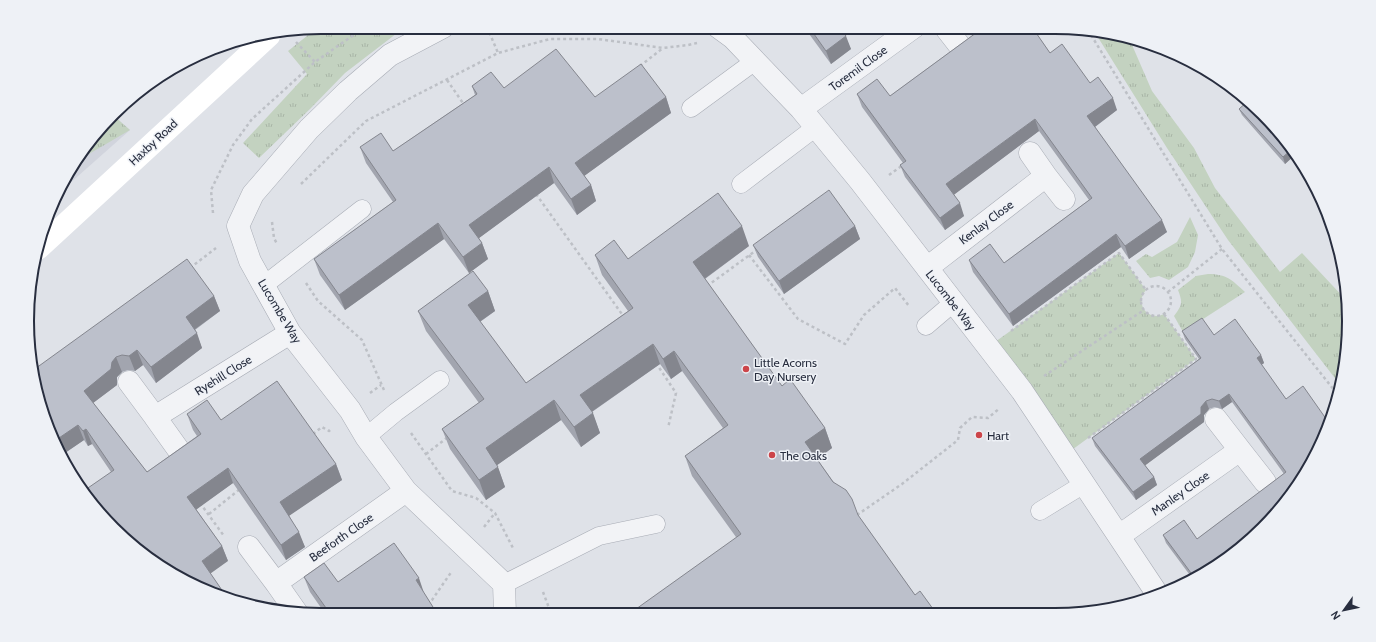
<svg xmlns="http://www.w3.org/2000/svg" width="1376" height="642" viewBox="0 0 1376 642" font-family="Cabin,sans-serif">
<defs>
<pattern id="grass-tufts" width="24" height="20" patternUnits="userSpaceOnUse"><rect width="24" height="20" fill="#c3d2c0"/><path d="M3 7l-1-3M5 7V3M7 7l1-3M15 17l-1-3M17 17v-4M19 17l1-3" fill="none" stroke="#a8b5a6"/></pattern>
</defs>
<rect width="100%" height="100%" fill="#dfe2e8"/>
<path fill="#d1d4dd" d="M114 116 130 130 60 192 67 174Z"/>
<path fill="url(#grass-tufts)" d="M321 27H405L345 73 310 109 259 158 243 143 307 74 288 51 317 28Z
M1094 31 1112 33 1129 38 1152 91 1194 148 1215 188 1280 272 1302 253 1347 301 1349 321 1343 378 1341 386 1228 240 1167 148Z
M114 116 130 130 77 161Z
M1190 217 1198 235 1195 252 1188 267 1169 280 1159 276 1150 278 1136 261 1146 254 1152 257 1177 242Z
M1119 253 1146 290C1134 303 1148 322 1164 314L1196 359 1065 455 988 347Z
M1208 274C1227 274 1232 280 1245 292L1183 332 1174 316C1182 305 1183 303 1178 290L1196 276Z"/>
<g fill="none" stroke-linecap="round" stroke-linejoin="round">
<g stroke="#a8acb5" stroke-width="19">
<path id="lane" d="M691 108 755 61
M741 184 816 127
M263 286 362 209
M926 326 953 303
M366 437 396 412 440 380
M1040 511 1084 484
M504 584 599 536 656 524"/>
</g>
<g stroke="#a8acb5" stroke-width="23">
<path id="street" d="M443 27 390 55 348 91 309 129 253 194 238 226 250 261 290 333 350 410 366 437 406 491 504 584 505 614
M718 27 733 38 801 109 860 181 1022 391 1158 595
M945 27 959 45
M801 109 914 27
M1046 176 1064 199
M927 268 1046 176 1030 153
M129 382 155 417 290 333
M155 417 180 452
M1240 450 1265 482
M1119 536 1240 450 1216 419
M249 547 276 583 406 491
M276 583 297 613"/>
</g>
<path stroke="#bdc0c6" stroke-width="2.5" stroke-dasharray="3 3" stroke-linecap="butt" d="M487 27 498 53
M1088 30 1222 249 1338 395
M296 42 315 62
M640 66 663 48
M447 80 465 106
M889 175 903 165
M65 178 70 183
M301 184 366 121 498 53 550 39H598L663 48 688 45 697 43
M536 194 624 317
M213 213 211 190 233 145 252 119 315 62 365 27
M272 222 274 238 277 244
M749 255 798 319 845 344 864 315 895 288 909 306
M190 268 216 248
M306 283 318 301 362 340 384 390
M707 286 758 249
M1141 301a15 15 0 1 1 30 0a15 15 0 1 1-30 0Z
M1168 292 1222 249
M1011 331 1119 253 1146 290
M656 363 676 393 668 428
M1044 376 1144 310
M370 393 381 385
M411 433 452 491 476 498 495 513 514 550
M313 434 322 427 329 431 330 430
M1088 438 1196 359 1164 314
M426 454 448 437
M200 503 224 536
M209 514 240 489
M857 515 902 484 958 440 960 428 972 417 988 418 1000 408
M484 527 495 513
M543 592 549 608 547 614
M427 604 432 600 452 571"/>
<use href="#lane" stroke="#f2f3f6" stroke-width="18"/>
<use href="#street" stroke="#f2f3f6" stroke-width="22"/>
<path stroke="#fff" stroke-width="22" d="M38 249 269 36"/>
</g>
<path fill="#a2a5af" d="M804 27H840V28L851 49 831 64Z
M973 27H1032L1050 53 1090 83 1117 110 1095 127 1167 232 1129 259 1121 247 1013 326 973 272 969 260 1004 263 1089 200 1039 131 953 195 964 216 945 230 905 177 900 165 903 163 862 107 857 94 890 96 977 32Z
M472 86 504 88 595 97H666L671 113 584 176 591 185 596 201 577 215 554 183 479 238 482 243 488 259 469 273 444 239 345 310 320 275 314 259 393 202 366 163 360 147 393 151 475 95Z
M1239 109 1296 154 1285 164 1242 115Z
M855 226 860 239 784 294 758 257 753 245Z
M749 246 705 279 782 386 825 428 832 448 817 459 915 595 936 613 736 537 692 476 685 456 723 428 682 371 671 379 660 364 592 412 600 433 581 447 561 420 497 465 505 487 486 500 450 449 442 429 479 403 426 331 418 311 488 291 495 311 480 322 526 383 628 311 602 275 595 255 628 259Z
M214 296 220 311 195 330 202 348 156 383 143 365 135 371 128 370 122 372 117 377V385L93 403 147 472 197 436 193 430 187 414 221 420 336 464 342 480 289 515 305 547 286 560 233 483 196 509 222 546 228 561 111 472 92 444 88 446 84 440 62 455 33 378Z
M1182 331 1214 335 1261 355 1264 363 1261 365 1286 399 1329 423 1234 554 1192 578 1166 543 1163 535 1197 539 1284 474 1232 402 1222 409 1215 407 1209 409 1204 415V422L1145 465 1154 477 1157 485 1136 500 1095 446 1092 438 1199 359 1185 339Z
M304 577 338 582 424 593 438 615H326L310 592Z"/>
<path fill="#84868e" d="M846 36 851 49 831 64 826 51Z
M666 97 671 113 580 179 575 163Z
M1113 98 1117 110 1092 129 1087 116Z
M1035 119 1039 131 951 197 946 184Z
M1292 149 1296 154 1285 164 1283 157Z
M549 167 554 183 475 241 469 225Z
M591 185 596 201 577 215 571 199Z
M960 203 964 216 945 230 940 218Z
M1162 220 1167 232 1129 259 1125 246Z
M438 223 444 239 345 310 339 295Z
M742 226 749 246 700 282 693 262Z
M855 226 860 239 784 294 779 281Z
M1116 234 1121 247 1013 326 1009 314Z
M482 243 488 259 469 273 463 257Z
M488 291 495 311 475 325 468 305Z
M214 296 220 311 191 332 186 317Z
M197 333 202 348 156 383 151 367Z
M653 344 660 364 587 415 580 395Z
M137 350 143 365 135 371 129 356Z
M674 351 682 371 671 379 663 359Z
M1261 355 1264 363 1260 366 1257 358Z
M116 357 122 372 117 377V385L89 406 84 391 112 362Z
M1229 394 1232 402 1222 409 1219 401Z
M554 400 561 420 493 468 486 448Z
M1206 401 1209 409 1204 415V422L1143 467 1140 459 1201 407Z
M593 413 600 433 581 447 574 427Z
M78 425 84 440 62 455 56 440Z
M825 428 832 448 813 462 805 442Z
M86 429 92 444 88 446 83 431Z
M336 464 342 480 286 518 280 502Z
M498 467 505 487 486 500 479 480Z
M228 468 233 483 193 512 187 497Z
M1154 477 1157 485 1136 500 1133 492Z
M299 532 305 547 286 560 281 545Z
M222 546 228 561 207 576 202 561Z
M419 578 424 593 416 580Z"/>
<path fill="#bcc0cb" stroke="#84868e" d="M809 27H839L846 36 826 51Z
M977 27H1032L1050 53 1062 44 1090 83 1098 77 1113 98 1087 116 1162 220 1125 246 1116 234 1009 314 969 260 990 244 1004 263 1092 198 1035 119 946 184 960 203 940 218 900 165 906 161 857 94 877 79 890 96 980 30Z
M556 49 595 97 641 64 666 97 575 163 591 185 571 199 549 167 469 225 482 243 463 257 438 223 339 295 314 259 396 200 360 147 381 133 393 151 477 94 472 86 491 72 504 88Z
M1248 101 1263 113 1292 149 1283 157 1239 109Z
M829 190 855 226 779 281 753 245Z
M718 193 742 226 693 262 782 386 790 379 825 428 805 442 833 482 846 490 852 499 858 515 915 595 920 591 936 613 629 614 741 534 685 456 728 425 674 351 663 359 653 344 580 395 593 413 574 427 554 400 486 448 498 467 479 480 442 429 484 399 418 311 473 271 488 291 468 305 526 383 633 308 595 255 614 240 628 259Z
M187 259 214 296 186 317 197 333 151 367 137 350 129 356 122 355 116 357 112 362 111 369 84 391 147 472 201 434 187 414 207 400 221 420 277 381 336 464 280 502 299 532 281 545 228 468 187 497 222 546 202 561 228 599 209 593 127 542 85 490 114 470 86 429 83 431 78 425 56 440 33 378 32 371Z
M1202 318 1214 335 1235 319 1261 355 1257 358 1286 399 1303 386 1329 423H1330L1327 433 1288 500 1234 554 1194 577 1163 535 1184 520 1197 539 1286 472 1229 394 1219 401 1212 399 1206 401 1201 407V414L1140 459 1154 477 1133 492 1092 438 1201 358 1182 331Z
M394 543 419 578 416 580 438 615H331L304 577 324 563 338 582Z
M1116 603 1118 606 1107 609Z"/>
<g fill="#cc454a" stroke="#eef1f6" stroke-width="1.5">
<circle cx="746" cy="369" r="4"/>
<circle cx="979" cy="435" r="4"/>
<circle cx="772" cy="455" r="4"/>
</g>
<g text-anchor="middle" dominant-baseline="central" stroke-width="3" stroke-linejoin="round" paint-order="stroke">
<g font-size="12" fill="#282e3f" stroke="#eef1f6">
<text transform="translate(858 68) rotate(-36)">Toremil Close</text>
<text transform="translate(153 142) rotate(-43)">Haxby Road</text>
<text transform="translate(986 222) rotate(-37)">Kenlay Close</text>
<text transform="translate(951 300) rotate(52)">Lucombe Way</text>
<text transform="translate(280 311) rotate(59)">Lucombe Way</text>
<text transform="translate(223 375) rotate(-32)">Ryehill Close</text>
<text transform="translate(1180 493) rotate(-35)">Manley Close</text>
<text transform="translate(341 537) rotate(-35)">Beeforth Close</text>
</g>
<g font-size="12" fill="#282e3f" stroke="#eef1f6" text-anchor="start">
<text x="754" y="362">Little Acorns<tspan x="754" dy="14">Day Nursery</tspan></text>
<text x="987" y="435">Hart</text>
<text x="780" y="455">The Oaks</text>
</g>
</g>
<path d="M0 0H1376V642H0ZM321 34H1055A287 287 0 0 1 1342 321V321A287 287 0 0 1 1055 608H321A287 287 0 0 1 34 321V321A287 287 0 0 1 321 34Z" fill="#eef1f6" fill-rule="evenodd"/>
<path fill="none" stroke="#282e3f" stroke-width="2" d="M321 34H1055A287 287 0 0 1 1342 321V321A287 287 0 0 1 1055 608H321A287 287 0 0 1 34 321V321A287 287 0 0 1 321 34Z"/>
<g transform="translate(1344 610) rotate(237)" stroke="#eef1f6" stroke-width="3" paint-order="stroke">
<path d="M0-3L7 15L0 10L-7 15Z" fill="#282e3f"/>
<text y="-6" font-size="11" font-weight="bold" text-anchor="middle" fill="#282e3f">N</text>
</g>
</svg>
